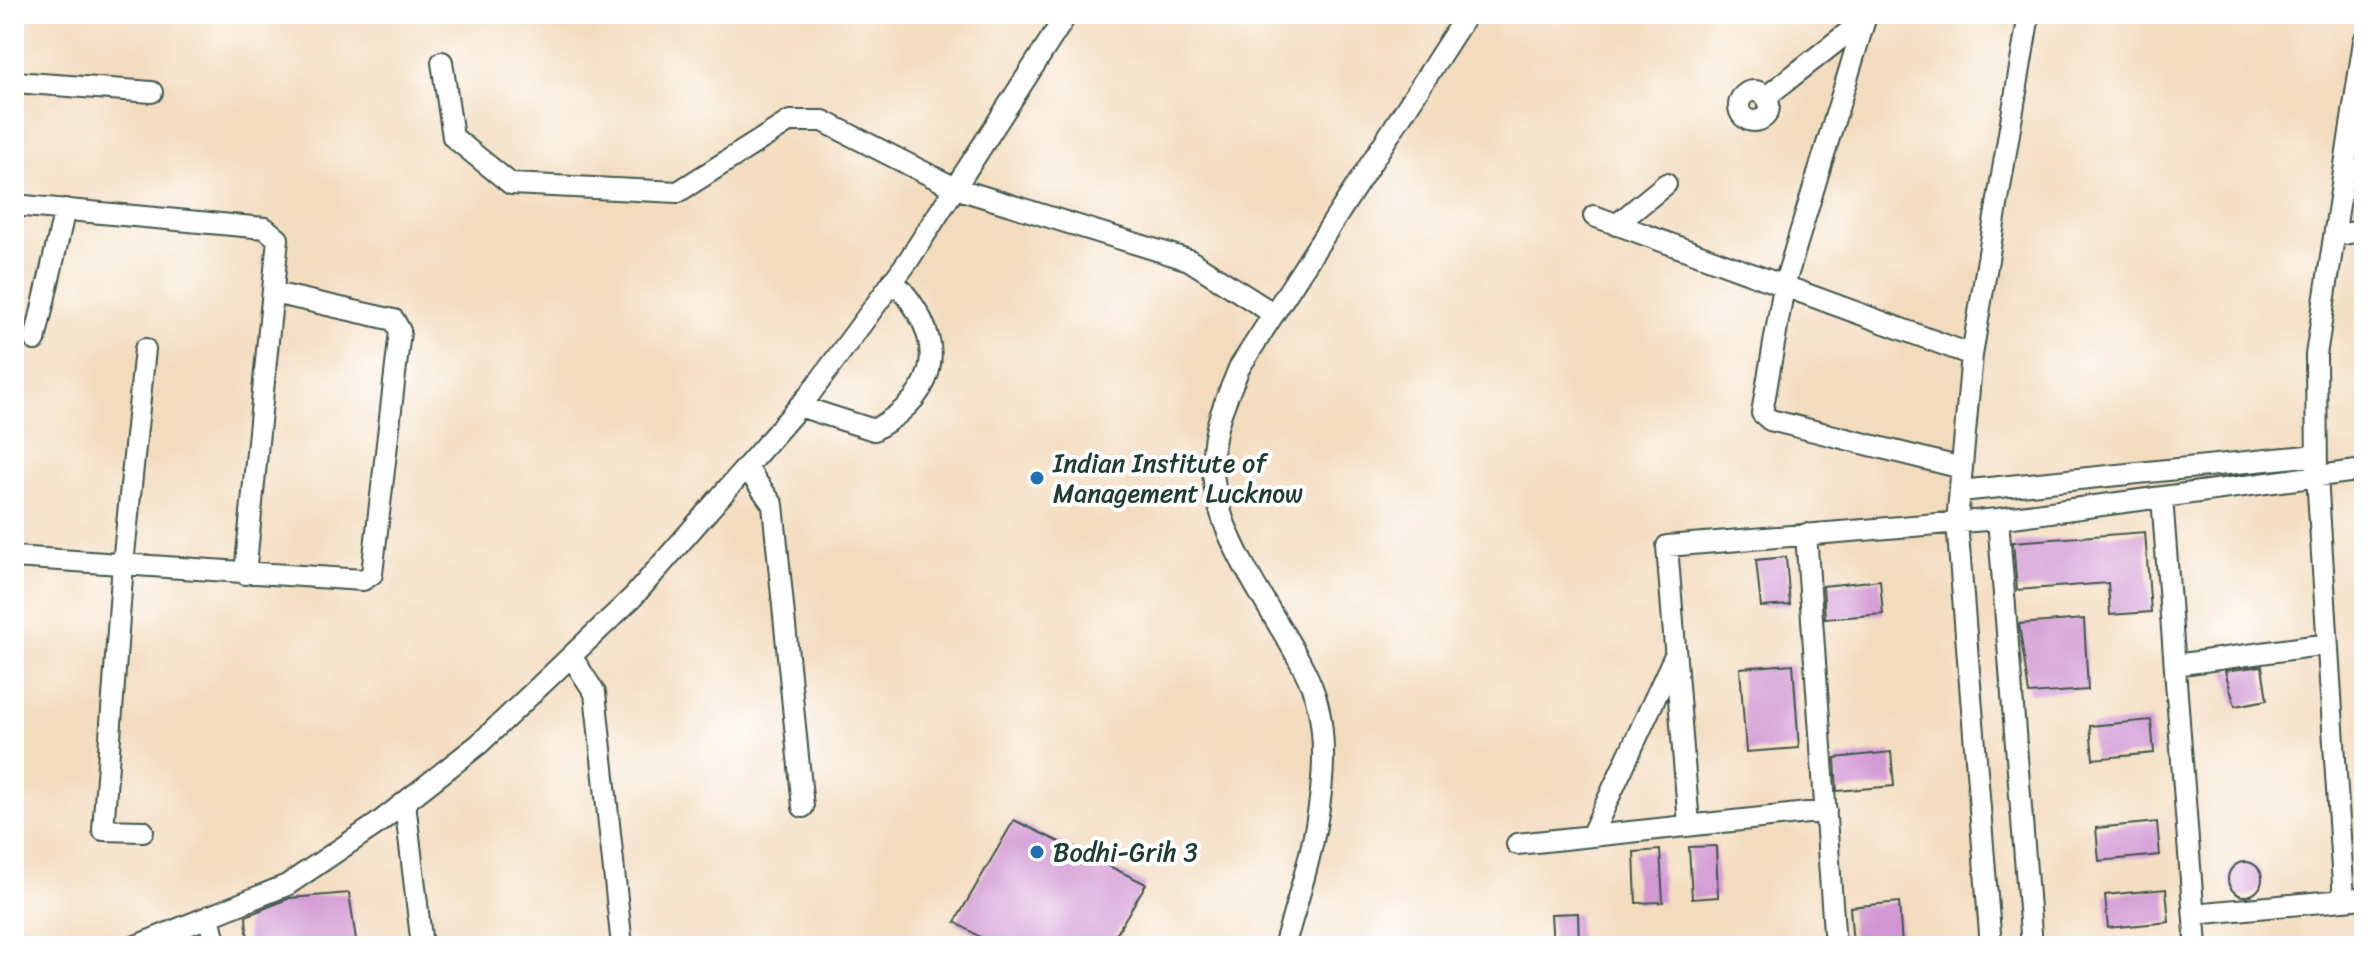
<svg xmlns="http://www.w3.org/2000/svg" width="2378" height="960" viewBox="0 0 2378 960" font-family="Sriracha,sans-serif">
<rect width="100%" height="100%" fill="#fff"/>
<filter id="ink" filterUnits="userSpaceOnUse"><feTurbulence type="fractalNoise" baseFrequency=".0125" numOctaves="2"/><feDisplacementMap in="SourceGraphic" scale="16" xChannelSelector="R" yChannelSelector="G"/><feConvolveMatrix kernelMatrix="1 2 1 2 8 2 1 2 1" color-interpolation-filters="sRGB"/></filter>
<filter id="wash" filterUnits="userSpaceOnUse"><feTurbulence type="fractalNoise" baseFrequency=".006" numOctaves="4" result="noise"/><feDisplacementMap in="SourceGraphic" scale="32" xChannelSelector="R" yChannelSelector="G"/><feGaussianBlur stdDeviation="1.8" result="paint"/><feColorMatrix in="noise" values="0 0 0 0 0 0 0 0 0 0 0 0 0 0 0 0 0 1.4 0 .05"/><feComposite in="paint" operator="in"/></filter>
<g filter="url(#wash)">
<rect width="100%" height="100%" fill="#f3dbbd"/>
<g id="blocks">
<path fill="#d095d2" d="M2145 532 2151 612 2110 615 2108 583 2017 590 2013 542Z
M1786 557 1790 605 1761 607 1756 560Z
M1880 580 1883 614 1825 619 1823 586Z
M2084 619 2088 690 2029 694 2019 624Z
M1793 664 1799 748 1746 752 1740 668Z
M2262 666 2267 700 2235 706 2225 671Z
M2151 720 2154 753 2093 759 2090 726Z
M1891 752 1894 786 1837 791 1835 758Z
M1014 820 1146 884 1109 946H995L955 922Z
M2157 822 2160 855 2099 861 2096 828Z
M1716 846 1718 897 1692 899 1689 847Z
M1660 850 1663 902 1636 903 1634 852Z
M2228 879a17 17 0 1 1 34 0a17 17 0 1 1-34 0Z
M2166 889 2169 922 2108 928 2105 895Z
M349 893 357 946H248L246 916 290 898Z
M1899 902 1902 946H1853L1850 907Z
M1578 913 1579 946H1553L1551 914Z"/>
</g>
</g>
<g filter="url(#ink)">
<use href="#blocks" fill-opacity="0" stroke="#3f5549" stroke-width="2"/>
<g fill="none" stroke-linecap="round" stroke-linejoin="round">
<g stroke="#3f5549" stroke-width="24">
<path id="minor" d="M1865 19 1784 286 1762 413 1770 420 1962 468
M442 62 453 137 511 184 678 192 790 121H823L955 188 1189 260 1274 314
M14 82 152 92
M1739 106a15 15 0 1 1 30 0a15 15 0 1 1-30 0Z
M1766 97 1865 19
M2344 172 2364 169
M14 205 265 228 278 239 245 574
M1594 216 1972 355
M1616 225 1666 184
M2334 236 2364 230
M35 340 65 209
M799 406 874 430C945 390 947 338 893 280
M746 467 773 505 803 807
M1960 491 2316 455
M2162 497 2196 946
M1998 519 2032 946
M1806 534 1835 946
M14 557 363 580 372 574 400 331 394 320 274 293
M571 656 595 693 622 946
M2175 665 2327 644
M405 803 422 946
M1689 825 1667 546 1998 519 2364 470
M143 831 103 830 123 564 145 349
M1591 836 1675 655
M1517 844 1826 811
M2344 900 2317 476 2316 355 2364 41
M2194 914 2364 898
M209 916 216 946
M136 946 287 885 377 824 479 744 633 597 810 394 908 261 1067 14
M1284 946C1306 875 1335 781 1318 706 1311 677 1293 649 1278 624 1244 566 1200 503 1216 432 1220 410 1231 389 1239 368L1467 14
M1991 946 1957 522 1972 355 2029 14"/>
</g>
<use href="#minor" stroke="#fff" stroke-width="20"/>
</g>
</g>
<g fill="#1f6fb2" stroke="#fff" stroke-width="3">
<circle cx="1037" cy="478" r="8"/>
<circle cx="1037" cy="852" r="8"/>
</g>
<g text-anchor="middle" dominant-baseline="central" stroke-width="8" stroke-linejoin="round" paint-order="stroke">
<g font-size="26" fill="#1f3d34" stroke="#fff" text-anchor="start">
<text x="1053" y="463">Indian Institute of<tspan x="1053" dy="30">Management Lucknow</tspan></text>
<text x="1053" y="852">Bodhi-Grih 3</text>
</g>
</g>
<rect width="2378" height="960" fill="none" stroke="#fff" stroke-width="48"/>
</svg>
